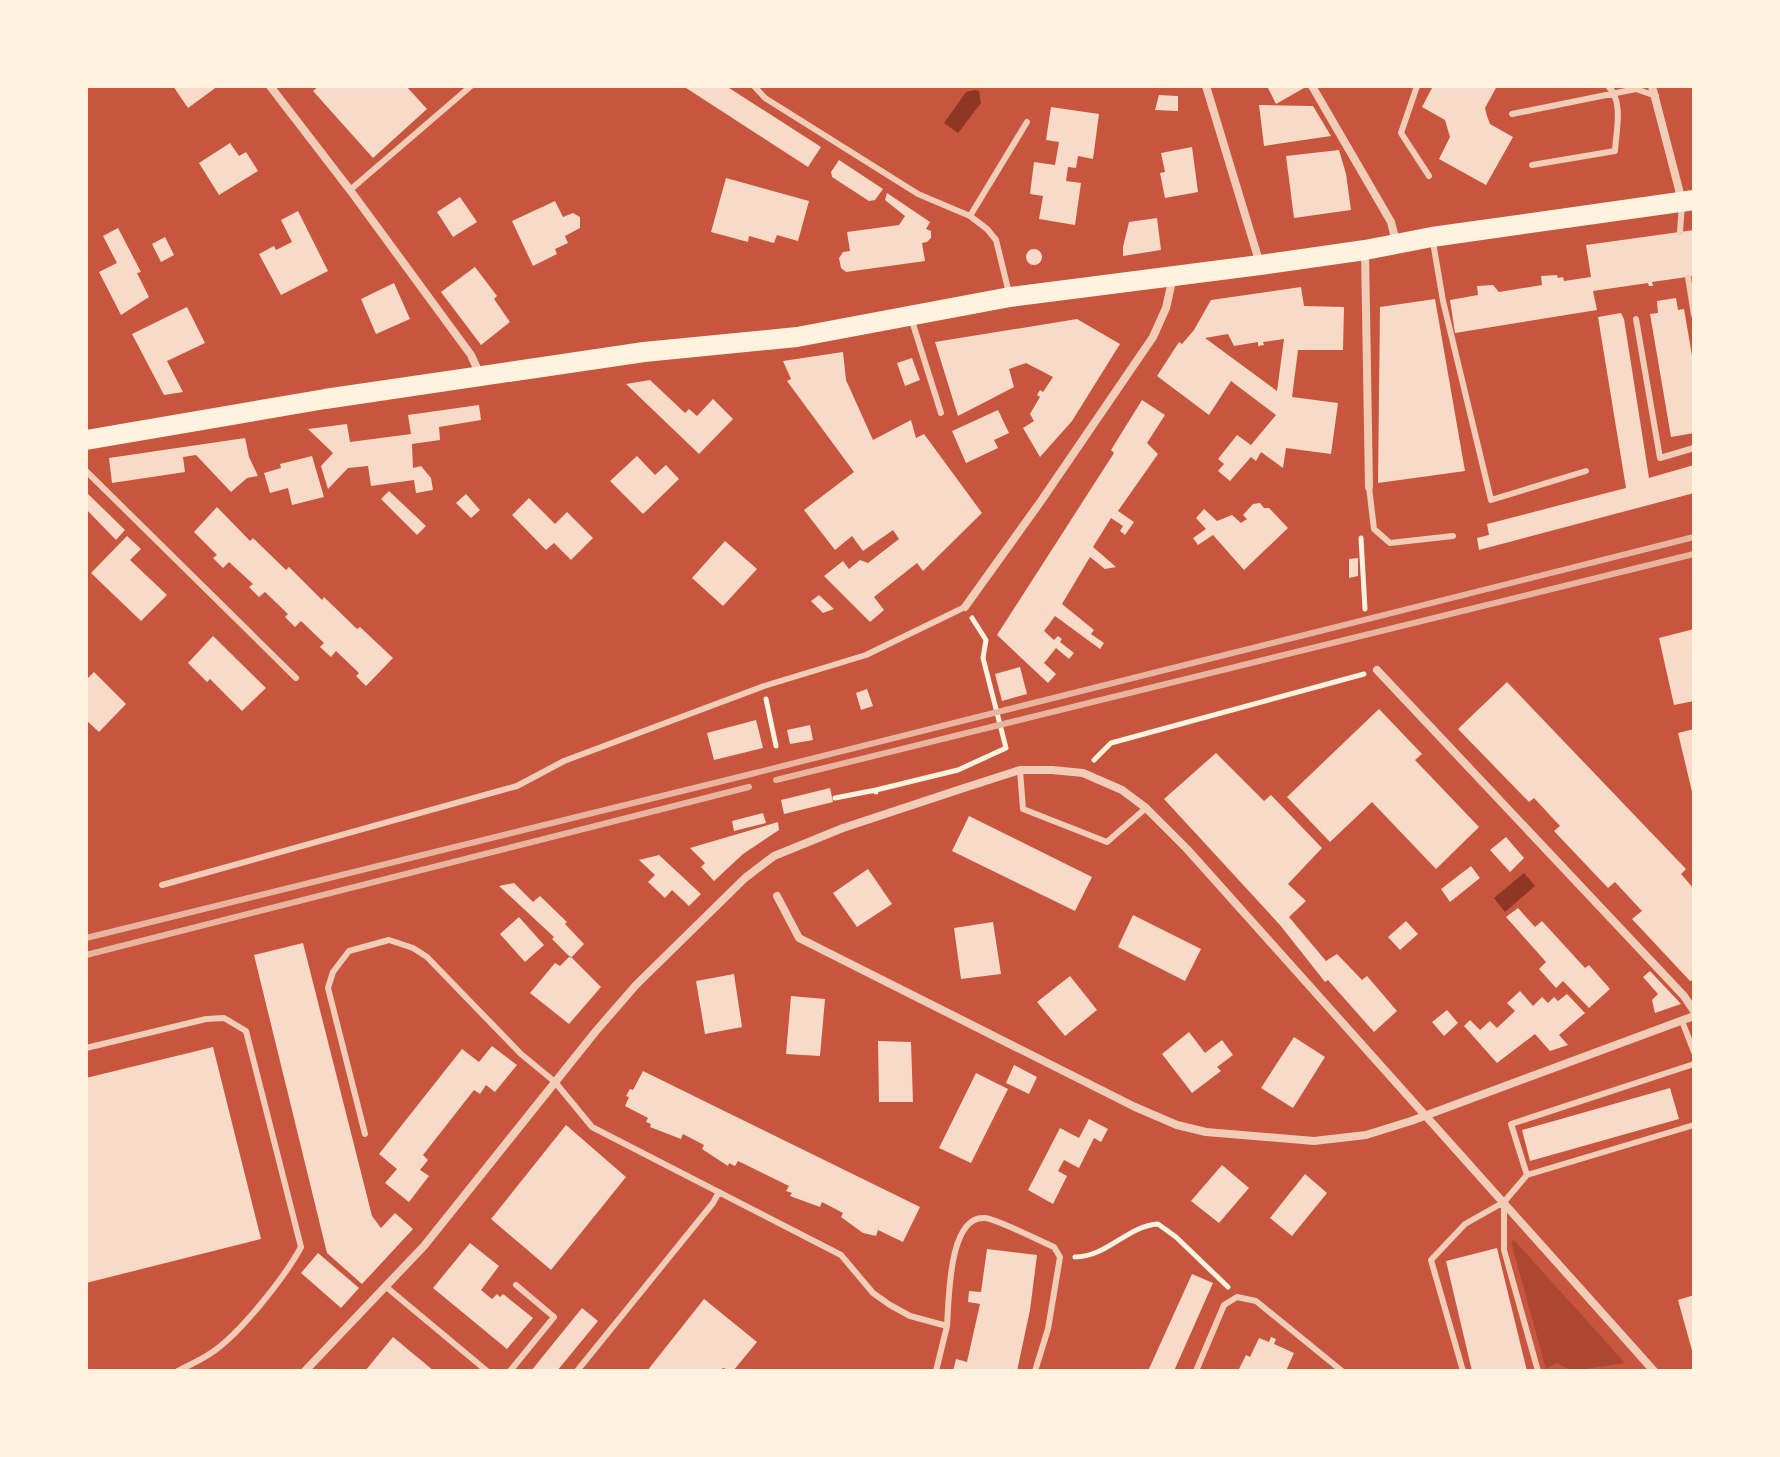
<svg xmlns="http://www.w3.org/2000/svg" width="1780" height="1457" viewBox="0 0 1780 1457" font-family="'Nunito Sans',sans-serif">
<rect width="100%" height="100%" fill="#c8553d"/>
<path fill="#ae4732" d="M1514 1240 1625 1363 1572 1371 1557 1363 1546 1369 1511 1242Z"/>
<path fill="#8f3625" d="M975 90 979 91 981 103 958 133 944 123 966 92Z
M1524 873 1535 886 1505 912 1494 898Z"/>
<path fill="#f7dbc8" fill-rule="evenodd" d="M173 86H218L188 108Z
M319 86H406L427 109 373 158 313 91Z
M683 86H726L821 147 808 167Z
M1267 86H1302L1304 88 1276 104Z
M1433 86H1497L1485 108 1487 116 1490 124 1513 137 1486 185 1439 159 1450 137 1445 120 1422 107Z
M1159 95 1178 96V111L1155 110Z
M1259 105 1313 106 1331 136 1264 146Z
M1051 107 1099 114 1093 159 1078 156 1076 168 1068 167 1066 181 1081 183 1075 225 1039 219 1043 196 1030 194 1034 162 1055 165 1059 142 1046 140Z
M230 143 239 156 246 152 258 171 219 195 199 163Z
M1192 147 1198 192 1165 198 1160 173 1165 172 1161 153Z
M1339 150 1346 174 1351 210 1294 218 1286 156Z
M839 160 883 189 875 200 869 201 832 177 831 172Z
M726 178 809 201 798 241 777 235 774 243 749 236 748 242 711 232Z
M887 193 930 222 926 229 931 231V238L927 242 922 243 925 261 846 272 841 268 839 258 843 252 850 251 847 232 899 225 905 216 885 200Z
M460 197 477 222 453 237 437 212Z
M555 201 563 217 573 213 580 217V228L565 236 568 243 555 249 557 254 533 266 512 221Z
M298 211 328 271 281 295 259 254 274 246 276 250 292 242 281 220Z
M1157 218 1161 250 1123 256V247L1129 222Z
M118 228 141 272 137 273 149 297 121 315 99 272 117 263 103 236Z
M1694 230V276L1652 282 1653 286H1649L1648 283 1593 291 1597 310 1455 333 1450 300 1478 295 1477 286 1493 285 1499 292 1542 285 1541 276 1557 275 1558 278 1563 277 1564 281 1591 277 1586 245Z
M165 237 174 255 161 262 152 244Z
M1026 257a8 8 0 1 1 16 0a8 8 0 1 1-16 0Z
M475 267 497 296 494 299 510 322 481 345 441 292Z
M394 283 410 319 376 334 361 299Z
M1301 287 1304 306 1344 307 1343 350H1298L1292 397 1338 403 1331 454 1286 448 1283 468 1261 452 1256 461 1251 457 1230 481 1218 471 1224 464 1218 459 1237 435 1251 445 1276 415 1231 381 1209 415 1157 376 1179 342 1182 344 1194 330 1211 300ZM1228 334 1234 346 1258 342V346L1264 345 1263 342 1284 339 1277 391 1205 338Z
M1676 298 1678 310 1684 309 1694 367V433L1671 437 1650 314 1658 313 1657 301Z
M1435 299 1465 471 1378 483 1380 307Z
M187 307 205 343 167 361 183 392 164 395 132 334Z
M1621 313 1624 319 1649 478 1694 465V493L1479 550 1477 538 1489 535 1487 524 1626 488 1598 317Z
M1077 319 1120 344 1072 421 1040 457 1023 428 1034 421 1030 414 1040 397 1037 395 1040 390 1043 392 1053 377 1026 363 1009 369 1014 387 958 416 935 342Z
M843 352 846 380 873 440 911 420 916 438 924 434 982 513 923 571 917 563 874 597 884 610 870 622 824 576 843 561 849 569 860 560 868 563 899 539 893 530 863 551 852 536 835 550 804 510 854 472 787 381 791 379 783 361Z
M912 358 920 380 905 386 897 363Z
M650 380 685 413 689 409 697 416 713 399 733 419 699 454 626 384Z
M1142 400 1165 415 1147 443 1158 454 1118 511 1134 522 1125 535 1120 531 1123 526 1111 518 1093 547 1116 567 1105 569 1090 557 1062 604 1094 630 1091 634 1104 643 1100 649 1055 616 1044 631 1054 640 1058 636 1062 639 1060 642 1074 653 1069 659 1056 648 1044 663 1056 674 1048 683 997 635 1114 453 1111 450Z
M479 405 481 420 439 427 440 440 412 444 413 468 421 466 431 478 433 490 416 493 414 480 371 486 368 466 348 468 328 489 321 466 333 453 308 429 347 424 350 442 411 434 408 415Z
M998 410 1009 433 994 440 998 448 966 463 952 431Z
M245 438 249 457 258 476 247 478 231 492 196 455 183 457 185 472 112 483 109 458Z
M312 456 324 497 292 505 288 488 270 493 264 473 281 468 280 464Z
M637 456 655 475 666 465 679 479 643 514 610 481Z
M389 491 426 526 417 535 381 499Z
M86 492 125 530 116 540 86 509Z
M466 494 480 510 471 518 456 503Z
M529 498 555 524 567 512 593 538 571 560 554 543 546 550 512 515Z
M1260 503 1264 508H1269L1288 528 1244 570 1213 535 1198 545 1193 538 1206 529 1196 518 1204 509 1217 521 1232 515 1241 523 1247 519 1243 515 1253 504Z
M217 507 250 541 253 538 286 570 289 567 322 600 324 597 357 629 360 627 393 658 366 686 356 676 359 673 336 651 331 657 320 647 324 643 301 621 295 627 285 617 288 614 265 592 259 597 249 587 253 584 229 562 223 568 213 558 217 555 194 532Z
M127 536 141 549 130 560 167 595 141 621 91 573Z
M725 541 757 569 723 606 692 578Z
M1358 558V576L1349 578V559Z
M819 595 834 609 823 613 811 601Z
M1694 629V701L1674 705 1659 638Z
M213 636 266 688 242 711 210 679 207 682 188 663Z
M1020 667 1027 694 1002 701 995 674Z
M94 672 126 704 99 732 86 720V680Z
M1507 682 1686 869 1681 874 1694 889V980L1690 981 1632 919 1642 911 1615 882 1608 888 1554 831 1560 826 1534 798 1529 802 1458 729Z
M867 689 873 706 861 710 856 693Z
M1379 709 1422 754 1415 760 1479 827 1436 869 1372 802 1330 842 1287 797Z
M756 720 763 748 714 760 707 733Z
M810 725 813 740 790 744 787 730Z
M1694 729V796H1693L1678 733Z
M1216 753 1264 801 1271 795 1322 848 1288 884 1306 901 1289 917 1326 961 1337 954 1362 980 1367 976 1397 1011 1374 1032 1328 980 1325 982 1280 925 1164 799Z
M830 788 833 802 784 814 781 800Z
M763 813 766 823 734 831 732 821Z
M969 816 1092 877 1075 911 952 851Z
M778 822 779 830 743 854 714 881 701 867 705 863 690 848Z
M1506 837 1524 858 1510 872 1490 850Z
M659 855 701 894 689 906 672 890 665 898 648 882 655 875 639 860Z
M1471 866 1480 878 1450 902 1441 889Z
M868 869 892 904 857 927 833 893Z
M514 883 533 902 540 896 567 922 565 924 584 944 571 958 552 939 554 937 499 886Z
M1518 908 1535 927 1542 921 1585 968 1589 965 1610 989 1589 1008 1563 981 1556 988 1539 969 1546 962 1506 917Z
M1133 915 1201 949 1185 981 1118 947Z
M519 917 544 945 525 962 500 934Z
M1406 921 1418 934 1400 950 1388 937Z
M993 922 1001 974 961 979 954 928Z
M303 943 372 1216 381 1228 395 1213 413 1229 362 1284 327 1253 254 955Z
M570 956 601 987 569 1024 530 993 555 963 560 966Z
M1650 971 1681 1004 1655 1013 1652 1000 1658 994 1643 977Z
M734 974 742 1027 705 1034 696 981Z
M1070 976 1097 1010 1065 1036 1037 1002Z
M1520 991 1533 1006 1542 997 1548 1003 1554 997 1558 1001 1567 994 1585 1013 1559 1035 1568 1045 1550 1051 1535 1034 1497 1063 1464 1026 1470 1020 1480 1030 1490 1021 1497 1028 1515 1011 1507 1003Z
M791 996 825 999 820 1056 786 1054Z
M1447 1010 1458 1023 1444 1036 1432 1022Z
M1189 1032 1205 1053 1222 1040 1233 1055 1217 1067 1221 1071 1192 1093 1162 1054Z
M1294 1037 1325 1057 1293 1108 1261 1088Z
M878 1041 911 1042 913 1102H879Z
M492 1046 517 1065 495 1092 486 1085 480 1094 474 1090 423 1155 428 1160 420 1170 429 1176 409 1202 385 1183 397 1169 379 1154 462 1049 479 1062Z
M213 1047 261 1239 86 1283V1078Z
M1014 1065 1037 1077 1029 1094 1006 1083Z
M643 1071 920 1207 903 1242 878 1230 876 1236 863 1233 841 1217 843 1213 822 1202 820 1207 790 1196 792 1193 786 1191 789 1186 738 1161 735 1166 729 1163 728 1166 702 1149 704 1145 683 1134 681 1139 650 1127 651 1124 646 1122 648 1118 625 1106 629 1097 626 1096 630 1089 633 1090Z
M976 1073 1008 1089 971 1163 939 1148Z
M1670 1088 1679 1119 1530 1161 1522 1130Z
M1089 1119 1108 1129 1101 1142 1094 1138 1079 1168 1064 1160 1058 1171 1067 1176 1053 1204 1028 1190 1060 1128 1079 1138Z
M566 1125 626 1177 551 1270 491 1219Z
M1222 1165 1249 1188 1219 1223 1191 1201Z
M1305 1174 1327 1193 1292 1236 1270 1218Z
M470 1243 499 1266 481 1290 492 1299 497 1294 500 1297 503 1294 533 1318 507 1349 433 1288Z
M1497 1248 1527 1371H1472L1446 1261Z
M987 1249 1037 1255 1030 1310 1017 1371H953L956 1359 967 1362 980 1304 968 1302 969 1291 981 1292Z
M318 1253 359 1288 341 1308 301 1273Z
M1192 1274 1213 1283 1174 1371H1148Z
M1694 1295V1354H1693L1678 1300Z
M704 1299 757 1342 733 1371 723 1368 720 1371H647Z
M582 1308 598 1321 557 1371H531Z
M393 1337 434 1371H365Z
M1271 1337 1276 1339 1274 1344 1294 1353 1286 1371H1238L1246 1355 1250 1357 1259 1338 1269 1342Z"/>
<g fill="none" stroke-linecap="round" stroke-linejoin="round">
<path stroke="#fff3e0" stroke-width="5" d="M1361 538 1365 609
M766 699 776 746
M1094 760 1111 743 1364 674
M876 790 958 770 1006 748 983 658 986 640 972 618
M835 798 876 790V792
M1075 1257C1107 1257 1127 1226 1158 1224L1176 1237 1228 1287"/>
<path stroke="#f1ccb7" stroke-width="6" d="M754 86 765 98 918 194 970 216 987 229 996 240 1009 293
M1417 86 1401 133 1429 176
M1512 114 1636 89 1656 96
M1532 165 1615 151C1616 131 1624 101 1608 86
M350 190 471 86
M970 216 1027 122
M1680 232 1682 203
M1433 242 1443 301 1491 500 1586 471
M1688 277 1694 315
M1636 319 1660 458 1694 448
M912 321 941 413
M86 471 296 678
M1369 487 1374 529 1390 543 1453 536
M1020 770 1023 809 1107 842 1146 808
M162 885 517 786 564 761 764 686 866 655 965 607
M1682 1021 1694 1052
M86 1048 206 1019 224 1018 246 1031 301 1247C285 1277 239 1335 211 1353 201 1360 189 1365 178 1371
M365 1134 328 988 333 972 349 951 389 940 413 948 427 957 521 1054 555 1082 592 1127 841 1255 873 1293 890 1305 910 1316 947 1326 936 1371
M1527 1175 1511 1124 1694 1064
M1504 1202V1250L1538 1371
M385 1286 487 1371
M947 1326C949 1301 948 1215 985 1218 997 1219 1040 1241 1054 1247L1060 1257 1048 1329 1035 1371
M510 1371 554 1317 516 1285
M577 1371 713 1203 719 1192
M1196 1371 1224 1305 1237 1297 1256 1301 1342 1371
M1463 1371 1431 1260 1465 1224 1504 1202 1527 1175 1694 1125"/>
<path stroke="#f1ccb7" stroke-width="8" d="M270 86 350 190 471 355 480 375
M1206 86 1260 264
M1312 86 1391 222 1396 242
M1652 86 1682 201
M1365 252 1369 487
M965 607 1041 501 1153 337 1166 308 1173 277
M1377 670 1684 996 1694 1011
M777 896 799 938 1135 1107 1177 1125 1206 1132 1314 1141 1366 1135 1411 1121 1694 1016
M305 1371 424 1246 596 1031 636 985 745 878 774 856 843 828 964 788 1020 770H1052L1083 773 1122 790 1146 808 1187 849 1654 1371"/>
<path stroke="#fff3e0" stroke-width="20" d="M86 440 325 399 644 352 797 337 1010 297 1260 265 1365 250 1432 237 1694 200"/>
<path stroke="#e9b49f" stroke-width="6" d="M776 780 1694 554
M86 938 751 774 1694 537
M86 955 749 787"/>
</g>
<rect width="1780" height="1457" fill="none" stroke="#fff3e0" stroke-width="176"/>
</svg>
